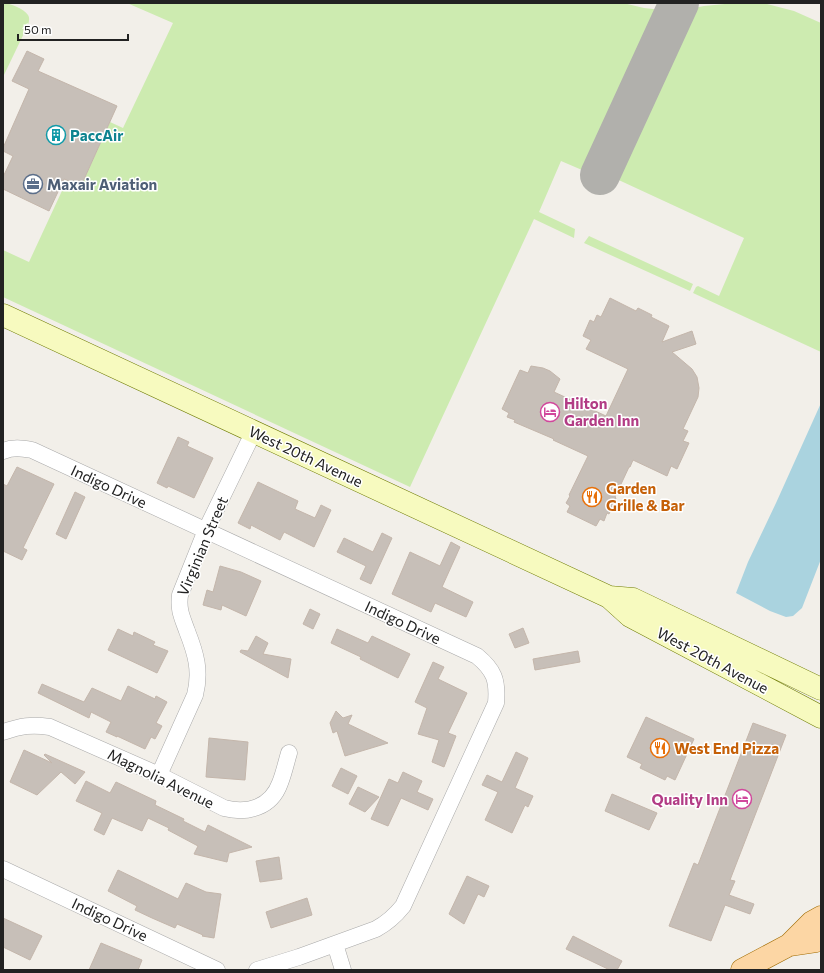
<svg xmlns="http://www.w3.org/2000/svg" width="824" height="973" viewBox="0 0 824 973" font-family="Commissioner,sans-serif">
<rect width="100%" height="100%" fill="#f2efe9"/>
<path fill="#cdebb0" d="M3 3C10 3 24 9 28 15 30 18 29 21 28 25L3 77Z
M127 3H623L644 8 662 10 589 173 561 161 539 212 575 229 574 238 534 219 410 487 3 297V250L29 262 67 180 81 186 110 122 123 128 173 23Z
M735 3 767 4 794 11 821 23V352L693 293 696 287 698 286 719 296 744 238 610 176 689 9 704 6Z
M589 236 693 284 690 291 584 243Z"/>
<path fill="#aad3df" d="M821 403V559L802 608 793 616 786 617 770 611 736 593 748 562 776 503Z"/>
<g fill="none" stroke-linecap="round" stroke-linejoin="round">
<path stroke="#b1b0ac" stroke-width="40" d="M600 175 679 3"/>
</g>
<path fill="#c7bfb8" stroke="#c4b6ab" d="M27 51 44 59 38 71 117 106 81 186 64 179 49 211 3 189V177L13 156 3 151V148L29 89 12 81Z
M610 298 636 311 638 308 652 315 651 317 669 326 662 342 692 331 696 344 672 352 692 369 697 377 699 388 698 397 683 429 688 431 683 441 689 443 677 469 671 466 667 476 633 460 630 467H629L615 497 616 498 609 514 607 513 604 521 600 519 596 526 567 512 570 506 566 503 570 496 569 495 588 456 553 440 554 439 514 422 515 420 507 417 509 413 502 409 520 370 528 373 531 366 543 368 550 371 560 379 554 392 606 416 628 369 586 349 591 340 583 336 590 320 594 322 597 315 601 317Z
M178 437 189 442 187 446 213 458 194 498 168 486 167 488 157 483Z
M17 467 54 484 23 548 27 550 22 560 3 551V484L7 486Z
M258 482 298 501 295 509 315 518 321 505 331 510 314 547 284 532 280 540 251 525 250 529 238 523Z
M75 492 85 497 66 539 56 534Z
M382 533 392 538 371 584 360 579 366 566 337 552 344 538 373 552Z
M451 542 460 547 442 587 473 602 466 617 435 603 431 612 392 594 410 552 440 566Z
M220 566 241 572 261 581 246 616 222 605 221 610 203 605 207 590 213 592Z
M310 609 320 614 313 629 303 624Z
M523 628 529 643 515 648 509 634Z
M118 629 133 636 134 632 155 642 153 645 168 651 157 673 108 650Z
M337 629 368 643 372 636 410 654 398 678 360 659 361 657 331 643Z
M256 636 268 643 263 654 291 659 288 678 240 652 241 650 248 651Z
M578 651 580 662 535 670 533 659Z
M433 662 444 667 438 679 467 693 448 733 456 736 444 767 432 762 439 740 418 734 427 708 415 702Z
M42 684 84 702 92 688 121 701 128 686 155 699 156 696 167 702 156 723 162 726 155 739 151 737 145 749 117 736V737L106 732 111 722 91 712 89 718 38 693Z
M336 711 343 718 352 715 348 724 388 743 345 756 337 731 333 733 330 723Z
M646 717 694 739 675 780 667 776 665 780 640 768 642 764 627 757Z
M753 723 786 735 730 880 735 881 729 895 754 904 750 914 725 905 711 941 669 926 694 863 698 865Z
M209 738 248 742 245 780 206 777Z
M24 750 52 763 44 755 45 754 85 772 75 784 61 772 37 795 10 782Z
M516 752 528 758 515 788 533 796 528 807 525 805 512 833 485 820 498 792 482 785 487 775 502 782Z
M341 768 357 776 348 794 332 786Z
M403 772 422 781 417 792 433 799 428 810 401 798 388 826 371 819 389 779 398 783Z
M86 781 110 793 116 782 156 801 155 805 184 819 183 821 205 832 208 825 252 847 229 853 227 862 194 854 198 846 168 830 169 828 148 818 142 831 112 818 104 835 94 830 102 813 76 801Z
M358 787 379 797 365 812 349 804Z
M612 794 657 813 649 830 605 811Z
M279 857 282 879 260 882 256 861Z
M118 870 178 899 186 883 206 892 221 894 214 938 202 936 203 935 177 924 175 928 152 918 135 910 137 906 108 891Z
M467 876 489 886 484 897 478 894 464 924 449 914Z
M307 898 312 915 271 928 266 912Z
M3 918 42 936 30 960 3 947Z
M573 936 622 961 617 970H610L566 949Z
M101 943 142 960 138 970H89Z"/>
<g fill="none" stroke-linecap="round" stroke-linejoin="round">
<g stroke="#a9a9a9" stroke-width="17">
<path id="street" d="M3 451C13 447 21 448 32 450L477 656C494 670 498 680 496 703L403 906C395 916 387 923 376 929L299 957 257 970
M3 732C21 726 31 724 50 727L159 775 224 808C247 814 271 808 280 783 284 773 286 763 289 753
M159 775 195 695C201 671 196 654 187 631 182 617 178 610 180 595L206 530 254 431
M3 869 217 970
M335 944 343 970"/>
</g>
<g stroke="#707d05" stroke-width="23">
<path id="secondary" d="M3 315 609 597 630 616 821 717
M609 597 633 599 821 689"/>
</g>
<g stroke="#a06b00" stroke-width="23">
<path id="primary" d="M789 945 816 941 821 938
M742 970 789 945 812 922 821 917"/>
</g>
<use href="#street" stroke="#fff" stroke-width="16"/>
<use href="#secondary" stroke="#f7fabf" stroke-width="22"/>
<use href="#primary" stroke="#fcd6a4" stroke-width="22"/>
</g>
<defs>
<g id="building-ring" transform="scale(1)"><circle r="9.5" fill="#fff" stroke="#0f9aa8" stroke-width="1.5"/><path d="M-4-6H4V6H1V3H-1V6H-4ZM-2.5-4.3h1.7v1.8h-1.7ZM.8-4.3h1.7v1.8H.8ZM-2.5-1h1.7V.8h-1.7ZM.8-1h1.7V.8H.8Z" fill="#0f9aa8"/></g>
<g id="office-ring" transform="scale(1)"><circle r="9.5" fill="#fff" stroke="#5c6f8a" stroke-width="1.5"/><path d="M-6-3h4V-5.5h4V-3h4V5H-6ZM-1-4.5V-3h2v-1.5ZM-6 0V1H6V0Z" fill="#5c6f8a"/></g>
<g id="hotel-ring" transform="scale(1)"><circle r="9.5" fill="#fff" stroke="#d1479c" stroke-width="1.5"/><path d="M-6-4.5h1.5V1H6V5H4.5V3h-9V5H-6ZM-4 0a1.8 1.8 0 1 1 3.6 0ZM.5 0V-2.5h3Q6-2.5 6 0Z" fill="#d1479c"/></g>
<g id="restaurant-ring" transform="scale(1)"><circle r="9.5" fill="#fff" stroke="#e8710a" stroke-width="1.5"/><path d="M-5-6h1v4h1v-4h1v4h1v-4h1v5L-1.5 .5V6h-2V.5L-5-1ZM5-6V6H3V1.5H1.5Q1.5-4 5-6Z" fill="#e8710a"/></g>
</defs>
<g fill-rule="evenodd">
<use href="#building-ring" x="56" y="135"/>
<use href="#office-ring" x="33" y="184"/>
<use href="#hotel-ring" x="550" y="412"/>
<use href="#restaurant-ring" x="592" y="497"/>
<use href="#restaurant-ring" x="660" y="748"/>
<use href="#hotel-ring" x="742" y="799"/>
</g>
<g text-anchor="middle" dominant-baseline="central" stroke-width="3" stroke-linejoin="round" paint-order="stroke">
<g font-size="15" font-weight="bold" fill="#0d838f" stroke="#fff" text-anchor="start">
<text x="70" y="135">PaccAir</text>
</g>
<g font-size="15" font-weight="bold" fill="#4e5e75" stroke="#fff" text-anchor="start">
<text x="47" y="184">Maxair Aviation</text>
</g>
<g font-size="15" font-weight="bold" fill="#b23c85" stroke="#fff" text-anchor="start">
<text x="564" y="403">Hilton<tspan x="564" dy="17">Garden Inn</tspan></text>
<text x="728" y="799" text-anchor="end">Quality Inn</text>
</g>
<g font-size="15" fill="#222" stroke="#fff">
<text transform="translate(306 456) rotate(25)">West 20th Avenue</text>
<text transform="translate(109 486) rotate(25)">Indigo Drive</text>
<text transform="translate(202 546) rotate(-67)">Virginian Street</text>
<text transform="translate(403 622) rotate(25)">Indigo Drive</text>
<text transform="translate(713 660) rotate(28)">West 20th Avenue</text>
<text transform="translate(161 778) rotate(26)">Magnolia Avenue</text>
<text transform="translate(110 919) rotate(25)">Indigo Drive</text>
</g>
<g font-size="15" font-weight="bold" fill="#c56008" stroke="#fff" text-anchor="start">
<text x="606" y="488">Garden<tspan x="606" dy="17">Grille &amp; Bar</tspan></text>
<text x="674" y="748">West End Pizza</text>
</g>
</g>
<rect width="824" height="973" fill="none" stroke="#222222" stroke-width="8"/>
<path d="M18 34v6h110v-6" fill="none" stroke="#222222" stroke-width="2"/>
<text x="24" y="34" font-size="12" fill="#222222" stroke="#ffffff" stroke-width="3" paint-order="stroke">50 m</text>
</svg>
